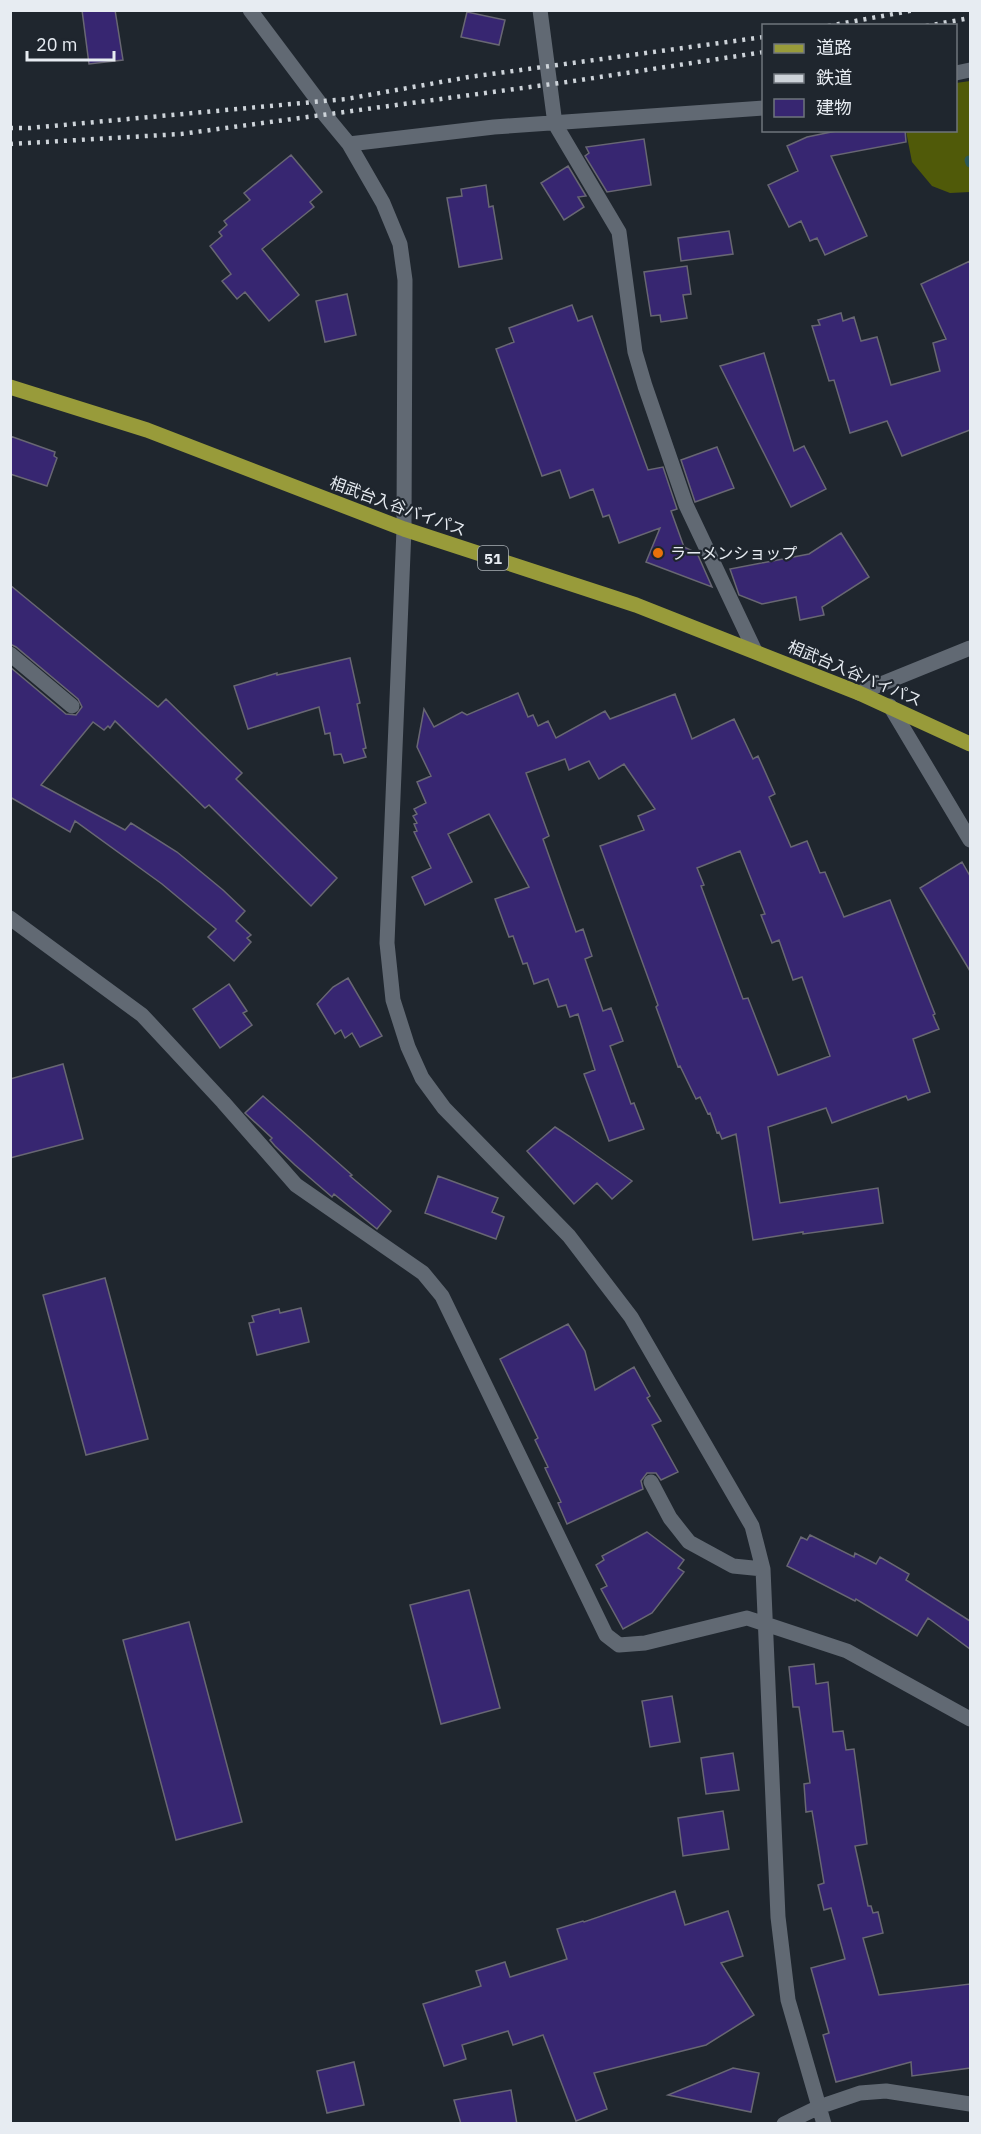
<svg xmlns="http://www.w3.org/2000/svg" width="981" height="2134" viewBox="0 0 981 2134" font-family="'IBM Plex Sans','Noto Sans JP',sans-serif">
<rect width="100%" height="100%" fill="#1f262e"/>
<path fill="#505a09" d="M970 81V192L950 193 932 186 912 162 906 131 956 130V83Z"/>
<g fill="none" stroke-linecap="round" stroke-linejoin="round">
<path stroke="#2a5757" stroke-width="9" d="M969 160 970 163"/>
</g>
<path fill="#372671" stroke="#686773" stroke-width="1.5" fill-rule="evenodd" d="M82 10H115L123 60 89 64Z
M467 12 505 20 499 45 461 37Z
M841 130H905L906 142 831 156 867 236 825 255 817 238 810 241 801 221 789 227 768 185 798 171 787 146 807 137Z
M644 139 651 185 607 192 585 156 589 153 586 147Z
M291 155 322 192 310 202 314 207 262 249 299 295 269 321 245 292 237 299 222 281 231 274 210 246 222 236 219 232 227 225 224 221 250 200 244 193Z
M568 166 586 196 578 197 584 207 564 220 541 183Z
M486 185 489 207 493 206 502 259 459 267 447 198 462 196 461 189Z
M729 231 733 254 681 261 678 238Z
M970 261V430L902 456 887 421 850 433 834 380 829 381 812 326 820 325 818 320 841 313 843 321 854 317 861 341 877 337 891 385 940 371 933 343 946 339 921 284Z
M687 266 691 294 683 295 687 318 661 322 660 315 651 316 644 272Z
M347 294 356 335 325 342 316 301Z
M572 305 578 321 592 316 648 470 663 467 677 509 671 511 684 547 697 553 712 587 646 562 660 528 619 543 609 515 603 517 593 489 570 498 560 470 542 476 496 349 514 342 509 328Z
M764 353 794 451 804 446 826 489 791 507 720 366Z
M10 436 55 452 54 456 57 458 47 486 10 474Z
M717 447 734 488 695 502 681 460Z
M841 533 869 577 822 607 824 615 800 620 796 597 762 604 739 595 730 569 809 554Z
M10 585 158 707 166 699 242 773 236 779 337 878 311 906 209 805 205 808 115 721 110 728 108 726 104 730 93 722 41 785 125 830 131 823 177 852 223 890 245 911 236 921 251 935 247 938 251 942 234 961 208 937 216 929 162 884 75 821 70 832 10 797V667L66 714 76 715 82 707 78 699 16 647 10 644Z
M350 658 360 703 357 704 366 748 363 749 366 757 344 763 341 754 334 755 330 733 325 734 319 707 248 729 234 686 277 673V675Z
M518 693 528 717 533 715 538 726 548 721 556 738 605 711 610 719 675 694 692 739 734 719 753 759 758 756 775 794 769 797 791 847 807 841 820 873 825 872 844 917 890 900 935 1014 933 1015 939 1029 913 1039 930 1092 908 1100 906 1096 832 1123 826 1108 768 1127 780 1203 878 1188 883 1223 803 1234V1232L753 1240 736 1134 722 1139 719 1132 717 1133 710 1113 708 1114 700 1097 696 1099 680 1066 678 1067 656 1007 658 1005 600 846 644 830 638 816 655 809 624 764 599 779 589 761 569 770 565 759 526 773 549 836 543 839 576 932 583 929 592 956 585 959 603 1011 611 1008 623 1041 610 1046 631 1104 634 1103 644 1129 609 1141 584 1074 595 1070 578 1014 570 1017 566 1005 558 1007 548 979 534 984 527 963 523 964 513 936 509 937 495 899 529 887 489 814 448 834 472 882 425 905 412 877 431 868 414 832 417 831 414 824 417 823 413 816 417 814 414 809 426 803 417 782 431 776 417 747 424 709 434 727 462 712 467 715ZM740 851 765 914 761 915 772 943 779 940 793 980 802 977 830 1056 778 1075 748 998 743 999 701 886 704 885 697 868Z
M962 862 970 876V971L920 888Z
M348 978 382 1036 360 1047 352 1033 345 1038 341 1030 335 1034 317 1004 333 987Z
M229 984 247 1011 243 1013 252 1025 220 1048 193 1009Z
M63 1064 83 1139 10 1158V1079Z
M263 1096 352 1175 350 1176 391 1211 377 1229 334 1194 332 1197 295 1165 275 1146 270 1140 272 1138 245 1113Z
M555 1127 569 1136 632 1181 612 1199 597 1183 574 1204 527 1151Z
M438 1176 498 1198 492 1212 504 1217 496 1239 425 1213Z
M105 1278 148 1439 86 1455 43 1295Z
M301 1308 309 1342 257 1355 249 1323 254 1322 252 1316 279 1309 280 1313Z
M568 1324 585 1351 595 1390 634 1367 650 1396 647 1398 661 1421 652 1425 678 1472 661 1480 656 1473H647L641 1481 643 1489 567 1524 558 1503 561 1502 545 1468 548 1467 535 1440 538 1438 500 1359Z
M647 1532 684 1560 678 1568 684 1572 652 1613 623 1629 601 1589 607 1586 596 1565 604 1560 602 1556Z
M810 1535 854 1557 855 1553 876 1564 880 1557 909 1574 906 1580 970 1621V1649L928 1618 917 1636 856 1599 855 1601 787 1566 801 1537 807 1540Z
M469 1590 500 1708 441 1724 410 1605Z
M189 1622 242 1822 176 1840 123 1640Z
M814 1664 816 1684 828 1682 833 1732 843 1731 846 1750 854 1749 867 1844 855 1846 868 1906H871L873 1913 878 1912 883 1933 863 1938 879 1995 970 1984V2068L912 2076 911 2062 836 2082 823 2035 829 2033 811 1968 845 1959 831 1908 824 1910 818 1885 824 1883 812 1811 806 1812 804 1784 810 1783 799 1707H793L789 1667Z
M672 1696 680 1742 650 1747 642 1701Z
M733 1753 739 1790 706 1794 701 1758Z
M723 1811 729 1849 683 1856 678 1818Z
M675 1891 685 1925 728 1911 743 1956 721 1963 754 2015 706 2045 594 2073 607 2109 576 2121 543 2035 513 2045 508 2031 462 2045 466 2059 444 2066 423 2004 481 1986 476 1971 505 1962 510 1977 567 1959 557 1929 583 1921 584 1922Z
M354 2062 364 2105 327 2113 317 2071Z
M733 2068 759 2073 751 2112 668 2095Z
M511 2090 517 2124H461L454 2100Z"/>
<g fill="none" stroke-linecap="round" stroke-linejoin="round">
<path stroke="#616973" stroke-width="15" d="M250 10 319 102 325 115 349 144 494 127 764 108
M540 10 555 124 619 232 635 352 645 386 686 505 755 651
M956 73 970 70
M349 144 383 203 400 244 405 280 404 529 387 943 393 1000 408 1047 422 1078 444 1108 569 1236 631 1317 752 1526 763 1569 778 1917 788 2000 824 2124
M10 654 72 706
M859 693 970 648
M890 706 970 840
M10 918 142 1015 223 1102 296 1185 423 1273 442 1296 606 1635 619 1645 645 1643 747 1618 847 1651 970 1719
M651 1482 670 1518 689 1542 733 1566 763 1569
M784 2124 819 2107 860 2093 886 2091 970 2104"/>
<path stroke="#989b3a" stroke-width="15" d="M10 387 147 430 404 529 636 605 859 693 970 744"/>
<path stroke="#cdd3d9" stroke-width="4.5" stroke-dasharray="3 6" stroke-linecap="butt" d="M828 26 915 10
M926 26 970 18
M10 128H30L346 99 469 77 764 37
M10 144 181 134 567 82 764 52"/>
</g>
<circle fill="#e8710a" stroke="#1f262e" stroke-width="2" cx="658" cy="553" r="6"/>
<g text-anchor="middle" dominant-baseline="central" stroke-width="4.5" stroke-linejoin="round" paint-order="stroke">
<rect fill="#1f262e" stroke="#abb1b7" stroke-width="1.5" x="478" y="546" width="30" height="24" rx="4.5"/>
<g font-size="15" font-weight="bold" fill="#e7ecf2">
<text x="493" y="558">51</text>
</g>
<g font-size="16" fill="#e7ecf2" stroke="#1f262e">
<text transform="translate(398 506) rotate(20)">相武台入谷バイパス</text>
<text transform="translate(855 673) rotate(23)">相武台入谷バイパス</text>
</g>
<g font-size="16" fill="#e7ecf2" stroke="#1f262e" text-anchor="start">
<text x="670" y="553">ラーメンショップ</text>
</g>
</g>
<rect width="981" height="2134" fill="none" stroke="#e7ecf2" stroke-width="24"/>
<rect x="762" y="24" width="195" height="108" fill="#1f262e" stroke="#6f757c" stroke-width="1.5"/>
<rect x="774" y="44" width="30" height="9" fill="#989b3a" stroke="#6f757c" stroke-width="1.5"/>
<text x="816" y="54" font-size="18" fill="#e7ecf2">道路</text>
<rect x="774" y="74" width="30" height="9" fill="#cdd3d9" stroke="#6f757c" stroke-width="1.5"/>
<text x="816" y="84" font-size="18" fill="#e7ecf2">鉄道</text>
<rect x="774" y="99" width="30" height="18" fill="#372671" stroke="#6f757c" stroke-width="1.5"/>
<text x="816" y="114" font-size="18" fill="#e7ecf2">建物</text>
<path d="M27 51v9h87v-9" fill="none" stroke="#e7ecf2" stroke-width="3"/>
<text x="36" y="51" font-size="18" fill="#e7ecf2" stroke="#1f262e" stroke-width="4.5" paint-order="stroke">20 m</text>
</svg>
